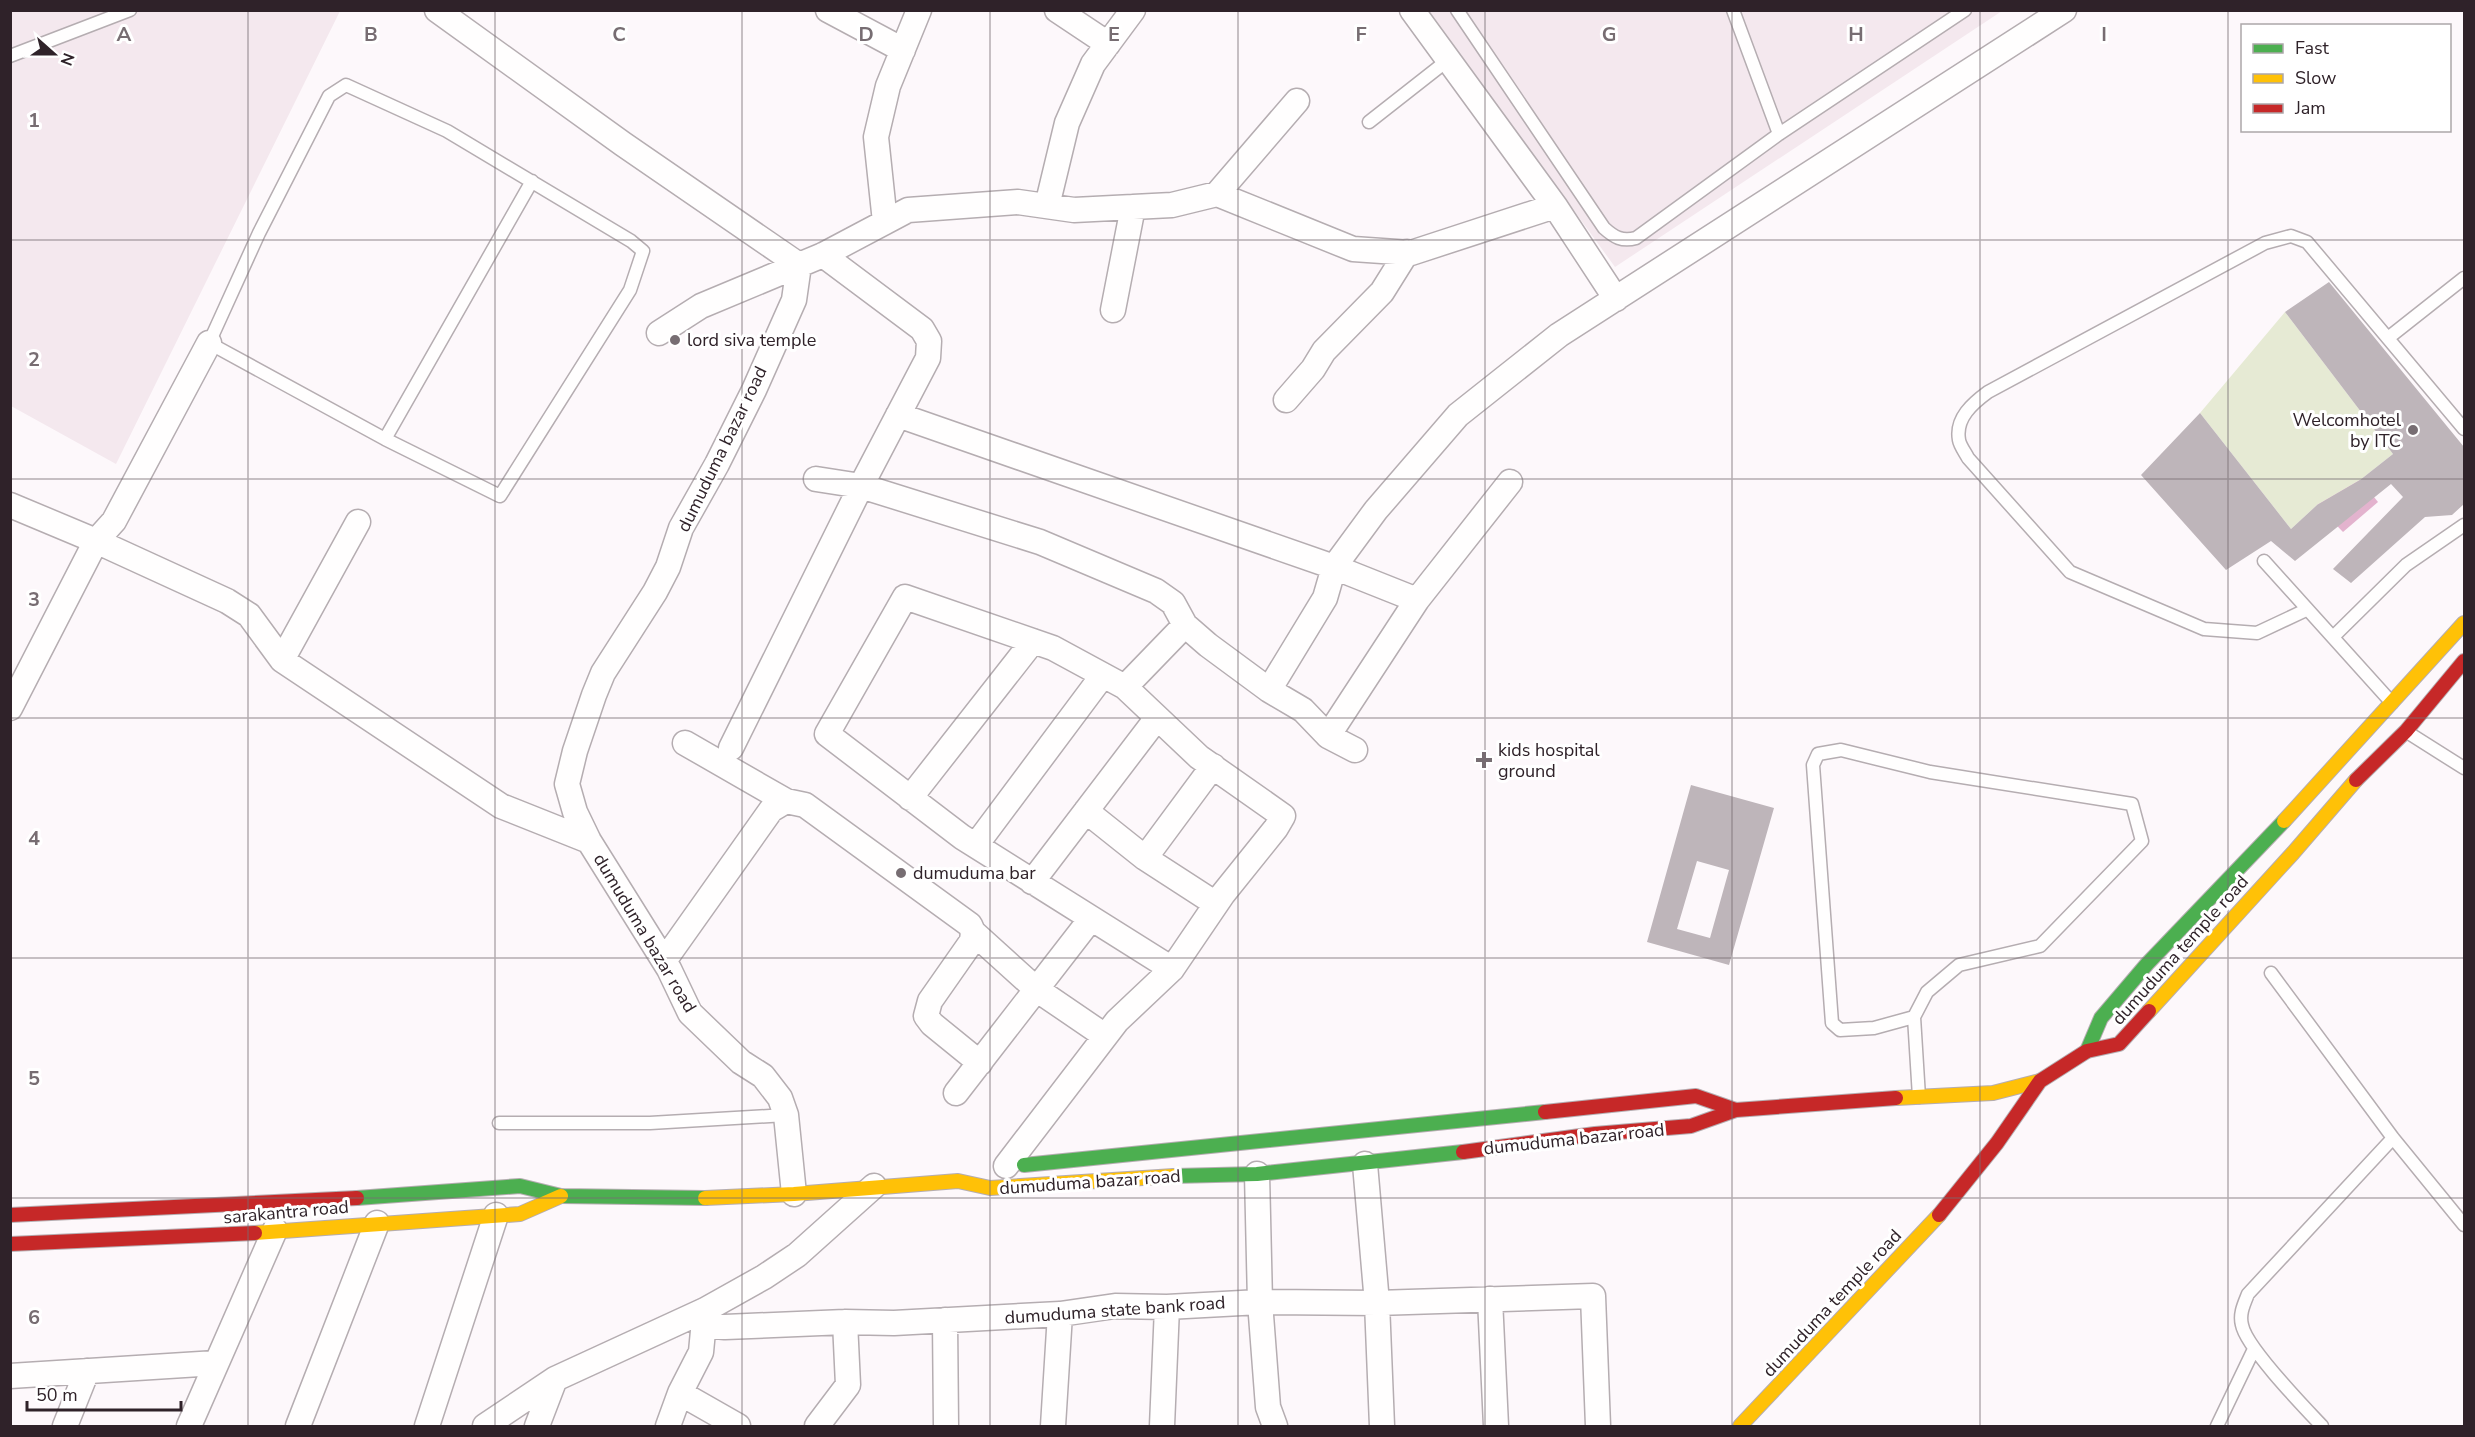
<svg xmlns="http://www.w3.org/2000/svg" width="2475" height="1437" viewBox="0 0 2475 1437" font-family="'Nunito Sans',sans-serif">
<rect width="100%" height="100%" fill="#fdf8fb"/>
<path fill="#f4e8ee" d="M10 11H340L116 464 11 406Z
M1429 11H2002L1615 267Z"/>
<path fill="#e6ead4" d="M2285 312 2393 454 2360 480 2317 505 2291 529 2200 413Z"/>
<path fill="#e3b3ce" d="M2360 480 2378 502 2343 532 2317 505Z"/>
<path fill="#beb5ba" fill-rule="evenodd" d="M2329 282 2464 447V504L2452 515 2425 517 2351 583 2333 569 2403 497 2391 484 2295 561 2271 541 2226 570 2141 475 2200 413 2291 529 2317 505 2360 480 2393 454 2285 312Z
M1691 785 1774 808 1729 965 1647 942ZM1697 861 1729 870 1710 938 1677 929Z"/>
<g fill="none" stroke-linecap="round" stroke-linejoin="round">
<g stroke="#b5adb1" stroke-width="15">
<path id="lane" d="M1457 10 1604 228C1614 237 1622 242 1636 238L1779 134 1965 10
M1733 10 1779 134
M10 56 130 10
M346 85 447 131 631 241 643 251 630 290 500 496 385 439 209 343 259 233 329 96Z
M1369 122 1448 60
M2388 338 2464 278
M385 439 532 181
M2264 561 2392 703
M2306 610 2257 633 2204 629 2070 572 1968 458C1965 452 1960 446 1959 440 1955 418 1973 403 1988 392L2265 243 2291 236 2307 242 2464 429
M2333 637 2406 565 2464 525
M2407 732 2464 768
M2271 973 2393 1138 2464 1225
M1914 1017 1927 992 1959 965 2040 946 2142 841 2132 804 1930 772 1841 750 1818 754 1813 765 1832 1023 1840 1030 1874 1028 1914 1017 1919 1097
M499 1123H650L786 1115
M2217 1426 2254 1349
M2322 1426C2304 1407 2246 1347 2242 1325 2239 1314 2244 1304 2248 1294L2393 1138"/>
</g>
<g stroke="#b5adb1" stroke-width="27">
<path id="street" d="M437 10 623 144 799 265 794 300 754 390 717 464 681 528 668 567 655 592 603 673 594 695 575 751 567 784 575 812 589 841 669 969 690 1013 741 1062 763 1076 780 1098 786 1115 794 1194
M828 10 903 50
M1057 10 1108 44
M1412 10 1555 206
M1217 194 1297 101
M1047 206 1067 123 1093 64 1133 10
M1133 207 1172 205 1217 194 1353 249 1411 253 1555 206 1616 299
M885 222 876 137 888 86 919 10
M659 333 701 306 823 255 908 210 1018 202 1074 210 1133 207 1113 310
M1286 400 1313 369 1324 351 1382 292 1407 252
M898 415 1334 567 1417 600 1328 736
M816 479 861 486 1040 542 1156 591 1173 603 1185 625
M10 505 96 541 227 601 249 615 282 660 501 806 589 841
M1417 600 1510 482
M282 660 358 522
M1125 687 1053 648 905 597 827 734 962 837 1172 969
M1269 690 1325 598 1334 567 1376 510 1458 415 1559 335 2064 10
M10 708 96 541 114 521 209 343
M685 743 786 801
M731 748 861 486 928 358 929 341 922 329 823 255
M1213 766 1145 858 1216 904
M910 798 1033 641
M1086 811 1145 858
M976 845 1103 675
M1032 882 1157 718
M973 932 1036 989 1105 1036
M664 961 771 810 786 801 805 805 970 925 973 932 972 941 930 1001 926 1016 932 1024 980 1063
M956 1093 1090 920
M1006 1166 1117 1021 1172 969 1223 894 1276 828 1283 816 1199 757 1125 687 1185 625 1208 645 1269 690 1303 710 1328 736 1355 750
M1257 1174 1260 1302 1377 1303 1365 1164
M1490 1299 1496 1426
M705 1310 701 1352 680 1393 738 1426
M945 1320 946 1426
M704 1325 725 1327 845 1322 894 1323 1060 1314 1115 1306 1167 1307 1260 1302 1268 1407 1275 1426
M10 1376 216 1363
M65 1426 87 1371
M189 1426 275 1230
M298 1426 377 1223
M427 1426 496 1215
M485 1426 555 1379 705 1310 764 1277 797 1255 874 1186
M537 1426 555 1379
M668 1426 680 1393
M817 1426 848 1385 845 1322
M1053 1426 1060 1314
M1162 1426 1167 1307
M1382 1426 1377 1303 1593 1296 1598 1426"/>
</g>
<g stroke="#b5adb1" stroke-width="16">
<path id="fast" d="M2087 1051 2101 1018 2147 964 2284 821
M1024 1165 1545 1112
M1174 1176 1257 1174 1463 1152
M357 1198 520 1186 561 1196 705 1198"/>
</g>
<g stroke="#b5adb1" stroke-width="16">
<path id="slow" d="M2284 821 2464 623
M2149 1011 2293 853 2356 780
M1896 1098 1993 1093 2040 1081
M705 1198 794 1194 958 1181 990 1188 1174 1176
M255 1233 520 1214 561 1196
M1740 1426 1939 1215"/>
</g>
<g stroke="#b5adb1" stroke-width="16">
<path id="jam" d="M2356 780 2406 731 2464 661
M1545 1112 1696 1096 1736 1110
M1463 1152 1595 1134 1691 1126 1736 1110 1896 1098
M10 1215 357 1198
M1939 1215 1997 1143 2040 1081 2087 1051 2119 1044 2149 1011
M10 1244 255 1233"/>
</g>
<use href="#lane" stroke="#fffefe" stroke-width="12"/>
<use href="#street" stroke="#fffefe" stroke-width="24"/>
<use href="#fast" stroke="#4caf50" stroke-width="14"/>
<use href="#slow" stroke="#ffc107" stroke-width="14"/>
<use href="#jam" stroke="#c62828" stroke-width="14"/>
</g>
<path fill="none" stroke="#776d72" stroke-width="1.5" stroke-opacity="0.55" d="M248 10V1426M495 10V1426M742 10V1426M990 10V1426M1238 10V1426M1485 10V1426M1732 10V1426M1980 10V1426M2228 10V1426M10 240H2464M10 479H2464M10 718H2464M10 958H2464M10 1198H2464"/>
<g fill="#776d72" stroke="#fff" stroke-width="2">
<circle cx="675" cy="340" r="6"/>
<circle cx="2413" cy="430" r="6"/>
<path d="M1481 751h6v6h6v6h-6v6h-6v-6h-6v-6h6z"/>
<circle cx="901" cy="873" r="6"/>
</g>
<g text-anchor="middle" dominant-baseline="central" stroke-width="6" stroke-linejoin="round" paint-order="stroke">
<g font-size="18" fill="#2f2229" stroke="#fff" text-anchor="start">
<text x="687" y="340">lord siva temple</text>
<text x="2401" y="420" text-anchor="end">Welcomhotel<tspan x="2401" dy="21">by ITC</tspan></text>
<text x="1498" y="750">kids hospital<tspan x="1498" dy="21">ground</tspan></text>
<text x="913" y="873">dumuduma bar</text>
</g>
<g font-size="18" fill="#2f2229" stroke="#fff">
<text transform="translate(722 449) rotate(-64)">dumuduma bazar road</text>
<text transform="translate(645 933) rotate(59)">dumuduma bazar road</text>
<text transform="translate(2180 950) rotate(-48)">dumuduma temple road</text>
<text transform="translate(1574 1139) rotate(-6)">dumuduma bazar road</text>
<text transform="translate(1090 1182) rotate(-4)">dumuduma bazar road</text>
<text transform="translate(286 1212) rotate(-5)">sarakantra road</text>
<text transform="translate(1832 1303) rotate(-47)">dumuduma temple road</text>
<text transform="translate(1115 1310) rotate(-4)">dumuduma state bank road</text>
</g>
</g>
<g font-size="20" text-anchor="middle" font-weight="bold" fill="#776d72" stroke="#fff" stroke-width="6" stroke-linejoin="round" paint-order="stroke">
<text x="124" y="41">A</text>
<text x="371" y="41">B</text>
<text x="619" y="41">C</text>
<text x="866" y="41">D</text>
<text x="1114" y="41">E</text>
<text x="1361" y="41">F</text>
<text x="1609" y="41">G</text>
<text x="1856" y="41">H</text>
<text x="2104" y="41">I</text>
<text x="34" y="127">1</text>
<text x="34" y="366">2</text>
<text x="34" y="606">3</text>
<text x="34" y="845">4</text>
<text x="34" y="1085">5</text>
<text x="34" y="1324">6</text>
</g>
<rect width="2475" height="1437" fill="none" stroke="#2f2229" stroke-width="24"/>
<rect x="2241" y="24" width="210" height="108" fill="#ffffff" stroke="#aca7a9" stroke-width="1.5"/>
<rect x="2253" y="44" width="30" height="9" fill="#4caf50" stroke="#aca7a9" stroke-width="1.5"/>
<text x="2295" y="54" font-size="18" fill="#2f2229">Fast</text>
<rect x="2253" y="74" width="30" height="9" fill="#ffc107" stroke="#aca7a9" stroke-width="1.5"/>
<text x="2295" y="84" font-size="18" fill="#2f2229">Slow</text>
<rect x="2253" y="104" width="30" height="9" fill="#c62828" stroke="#aca7a9" stroke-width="1.5"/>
<text x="2295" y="114" font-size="18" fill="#2f2229">Jam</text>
<g transform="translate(54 54) rotate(111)" stroke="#ffffff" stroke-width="4.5" paint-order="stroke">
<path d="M0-4.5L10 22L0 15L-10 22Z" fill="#2f2229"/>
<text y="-9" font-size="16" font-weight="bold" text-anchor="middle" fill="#2f2229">N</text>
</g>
<path d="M27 1401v9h154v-9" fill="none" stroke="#2f2229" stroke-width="3"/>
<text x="36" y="1401" font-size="18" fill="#2f2229" stroke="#ffffff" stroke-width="4.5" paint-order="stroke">50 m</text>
</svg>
